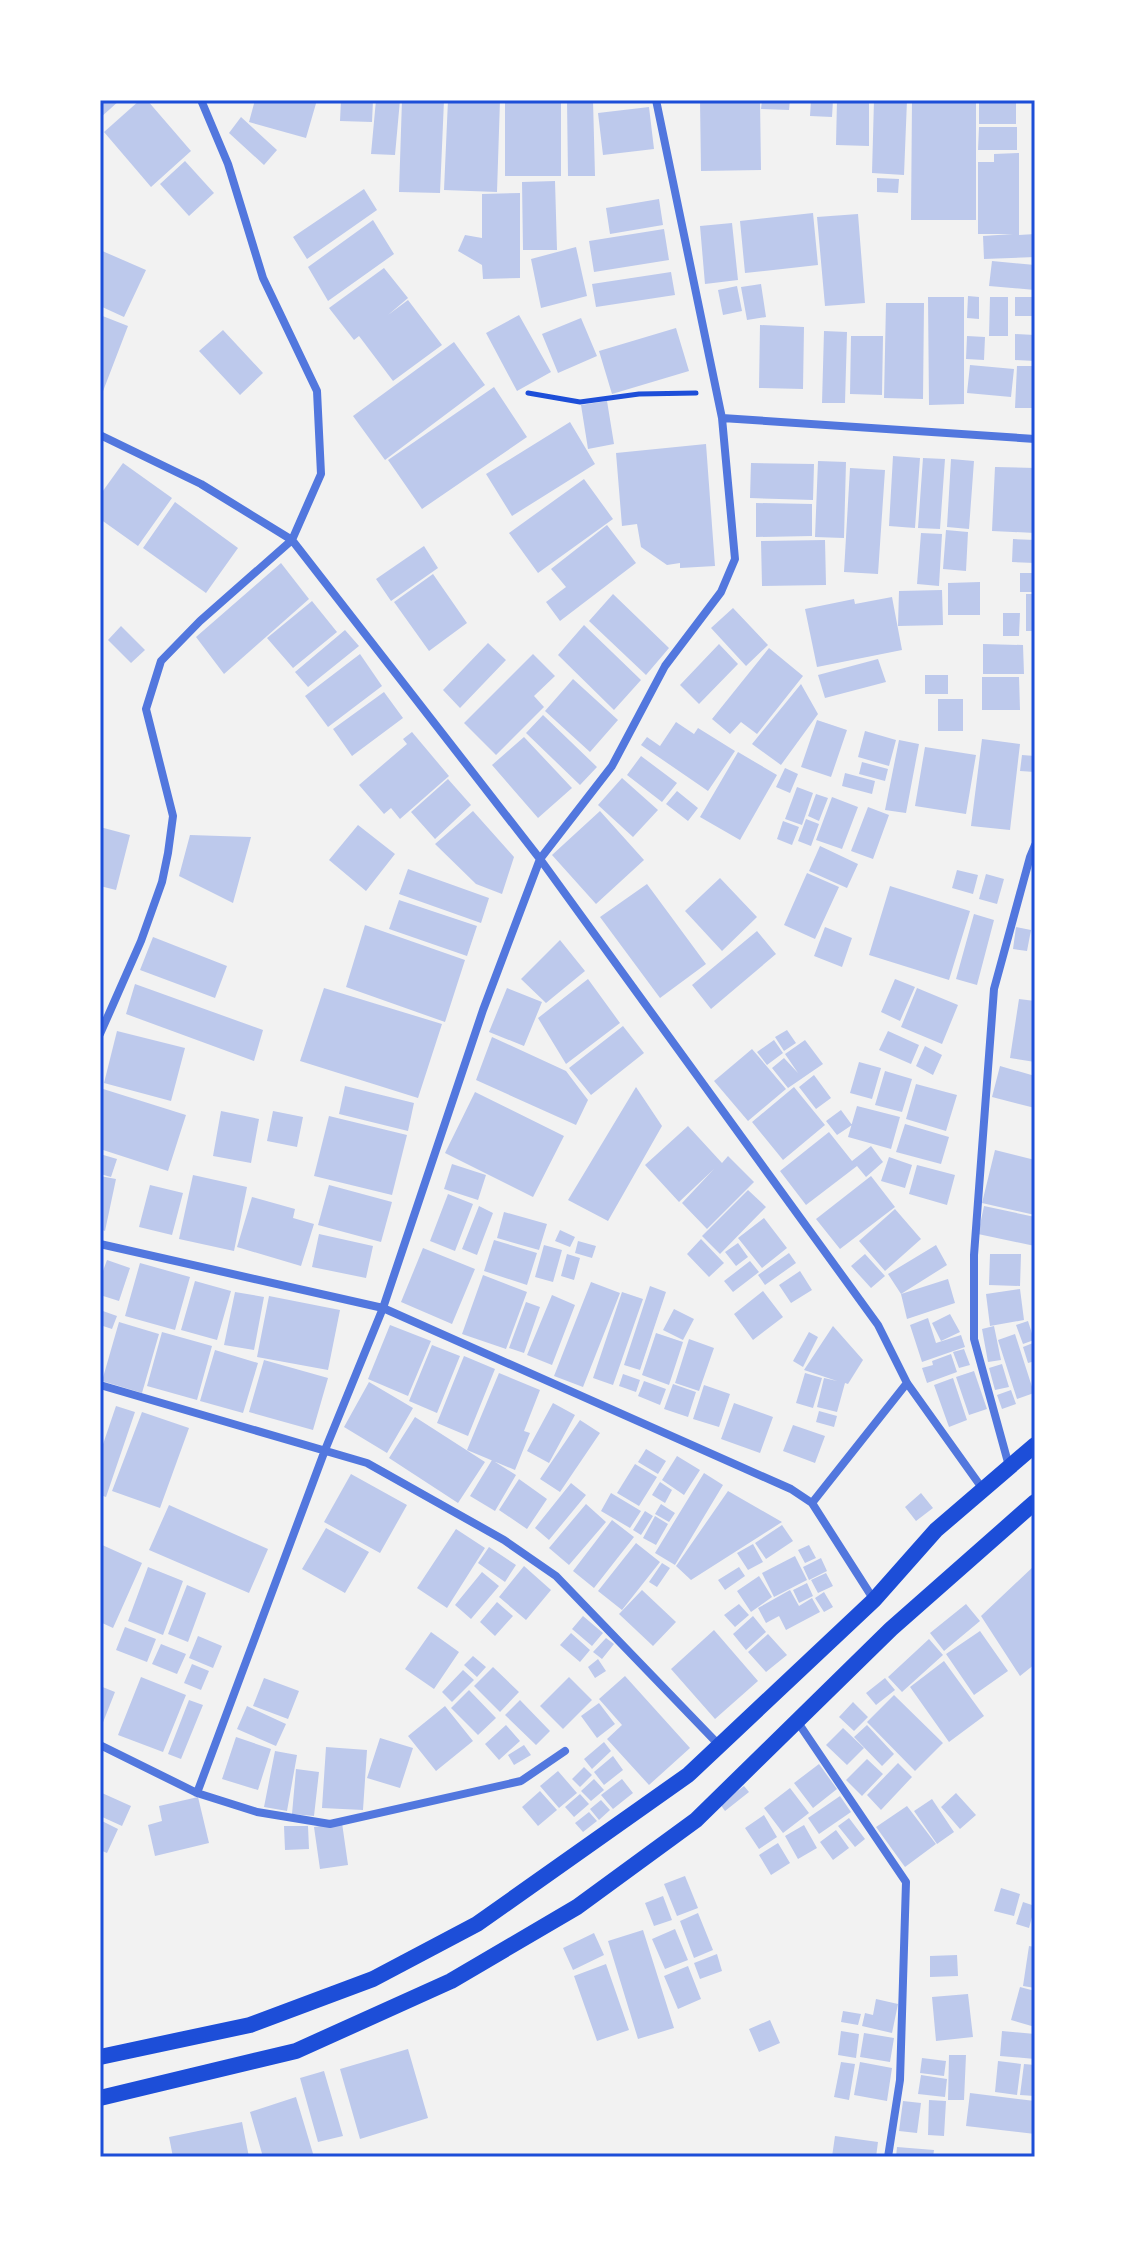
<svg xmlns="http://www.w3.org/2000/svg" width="1135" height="2257" viewBox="0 0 1135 2257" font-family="'Nunito Sans',sans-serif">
<rect width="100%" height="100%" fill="#f2f2f2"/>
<path fill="#bdc9ec" d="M100 100H120L100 118Z
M140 100H147L191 151 151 187 104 132Z
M255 100H317L306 138 249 122Z
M341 100H373L372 122 340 121Z
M376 100H400L395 155 371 154Z
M402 100H444L440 193 399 192Z
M448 100H500L497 192 444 190Z
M505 100H561V176H505Z
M567 100H593L595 176H568Z
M700 100H760L761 170 701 171Z
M762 100H790L789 110 761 109Z
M811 100H833L832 117 810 116Z
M837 100 869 101V146L836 145Z
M874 100H907L904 175 872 173Z
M912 100H976V220H911Z
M979 100H1016V124H979Z
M649 107 654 149 603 155 598 113Z
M241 117 277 150 264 165 229 133Z
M979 127H1017V150H978Z
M1019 153V235L1035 234V257L984 259 983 236 1013 234H978V162H994V154Z
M185 161 214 193 189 216 160 184Z
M877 178 899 179 898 193 877 192Z
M555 181 557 250H523L522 182Z
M364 189 377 210 307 259 293 237Z
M520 193V278L483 279 482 265 458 251 465 235 482 238V194Z
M659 199 663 225 610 234 606 208Z
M813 213 818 265 745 273 740 221Z
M858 214 865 303 825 306 817 217Z
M373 220 394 254 328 301 308 267Z
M732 223 738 280 705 284 700 226Z
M664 229 669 260 594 272 589 241Z
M576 247 587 296 541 308 531 259Z
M100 250 146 270 124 317 100 306Z
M992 261 1035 265V290L989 286Z
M384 268 408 298 388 315 408 300 442 345 393 381 359 336 354 340 329 308Z
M671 272 675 295 596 307 592 284Z
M761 284 766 317 747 320 741 287Z
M737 286 742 311 723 315 718 290Z
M968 296 979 297V319L967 318Z
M928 297H964V404L929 405Z
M990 297H1008V336H989Z
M1015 297H1035V316H1015Z
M886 303H924L923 399 884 398Z
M100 315 128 326 100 399Z
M519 315 551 372 517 391 486 333Z
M581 318 597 356 558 373 542 334Z
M760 325 804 327 803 389 759 388Z
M676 328 689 371 612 394 599 351Z
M223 330 263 373 240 395 199 351Z
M824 331 847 332 845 403H822Z
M1015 334 1035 335V361L1015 360Z
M851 336H883L882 395 850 394Z
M967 336 985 337 984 360 966 359Z
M454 342 485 385 385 460 353 416Z
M970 365 1014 369 1011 397 967 393Z
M1017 366H1035V408H1015Z
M494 387 527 437 422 509 388 460Z
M607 401 614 444 588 449 581 405Z
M570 422 595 464 512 516 486 474Z
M706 444 715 566 680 568V563L667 565 641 547 637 524 622 526 616 453Z
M893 456 920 458 915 528 889 526Z
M923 458 945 459 940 529 918 528Z
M951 459 974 461 969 529 947 527Z
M818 461 846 462 844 538 815 537Z
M123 463 172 498 138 546 100 519V495Z
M751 463 814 464 813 500 750 498Z
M995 467 1035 468V533L992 531Z
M850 468 885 470 878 574 844 572Z
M584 479 613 519 538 573 509 533Z
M175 502 238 548 206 593 143 548Z
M756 503 812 504V536L756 537Z
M607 525 636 563 560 621 546 602 566 587 551 569Z
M946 530 968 532 966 571 943 569Z
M921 533 942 534 939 586 917 584Z
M1013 539 1035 540V563L1012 562Z
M825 540 826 585 762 586 761 541Z
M424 546 438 568 391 601 376 579Z
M281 563 309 599 224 674 196 637Z
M1020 573H1032V592H1020Z
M433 574 467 623 429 651 394 602Z
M980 582V615H948V583Z
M942 590 943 625 898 626 899 591Z
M613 594 669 648 646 675 589 621Z
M1026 594H1035V631H1026Z
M892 597 902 650 817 667 805 609 854 599 855 604Z
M312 601 337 632 293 668 267 638Z
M733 608 768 645 746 666 711 628Z
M1003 613H1020L1019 636H1003Z
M584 625 641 680 614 710 558 655Z
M121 626 145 650 131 663 108 640Z
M345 630 359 646 308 687 295 672Z
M488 643 506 660 460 708 443 690Z
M719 644 738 664 699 704 680 685Z
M983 644 1023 645 1024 674H983Z
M769 648 803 676 757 734 741 722 730 734 712 719Z
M360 654 382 686 328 727 305 696Z
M533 654 555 676 534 696 544 707 496 755 464 723Z
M878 659 886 682 825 698 818 675Z
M925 675H948V694H925Z
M982 677H1019L1020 710H982Z
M573 679 618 720 590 752 545 711Z
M801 684 818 714 781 765 752 744Z
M384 692 403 718 352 756 333 729Z
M938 699H963V731H938Z
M543 715 597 767 580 785 526 733Z
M817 720 847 730 831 777 801 767Z
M676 722 694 734 698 728 735 751 708 791 641 745 647 737 660 746Z
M865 731 896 740 889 766 858 757Z
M412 732 449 776 400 819 391 808 384 814 359 785 407 744 403 739Z
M524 737 572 788 538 818 492 765Z
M982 739 1020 744 1010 830 971 826Z
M899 740 919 744 906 813 885 810Z
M925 747 976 755 966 814 915 806Z
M738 752 777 775 740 840 700 817Z
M1022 755 1035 756V772L1020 771Z
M641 756 677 783 662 802 627 775Z
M862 762 888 769 885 781 859 774Z
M785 768 798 774 790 793 776 787Z
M845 773 875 781 872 794 842 786Z
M622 778 658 810 633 837 598 805Z
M448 779 471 805 435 839 411 812Z
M797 787 813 793 802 825 785 819Z
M677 791 698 808 688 821 666 804Z
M816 794 828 798 819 821 808 816Z
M832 797 858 807 842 849 816 840Z
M868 807 889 815 873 859 851 851Z
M473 811 514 857 502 894 476 884 435 844Z
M600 811 644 860 596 904 552 855Z
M806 819 819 824 811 846 798 841Z
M783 821 799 827 792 845 777 839Z
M358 825 395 854 366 891 329 860Z
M100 827 130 835 116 890 100 886Z
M190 835 251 837 233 903 179 876Z
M820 846 858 864 847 888 809 871Z
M408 869 489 898 481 923 399 894Z
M957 870 978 875 973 894 952 888Z
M807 873 839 887 815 939 784 925Z
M986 874 1004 879 997 904 979 899Z
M720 878 757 917 722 951 685 911Z
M647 884 706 964 660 998 600 917Z
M890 886 970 911 949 980 869 955Z
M399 900 477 926 467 956 389 929Z
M974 914 994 920 977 985 956 979Z
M365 925 465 960 445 1022 346 987Z
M825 927 852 938 842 967 814 956Z
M1016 927 1031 930 1027 951 1013 949Z
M757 931 776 954 711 1009 692 985Z
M153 937 227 966 215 998 140 970Z
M560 940 585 971 546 1003 521 979Z
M588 979 620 1023 566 1064 538 1018Z
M895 979 915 987 900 1021 881 1012Z
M135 984 263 1030 254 1061 126 1014Z
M324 988 442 1024 418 1098 300 1061Z
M507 988 542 1002 524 1046 489 1032Z
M917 988 958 1005 942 1044 901 1027Z
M1019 999 1035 1001V1062L1010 1058Z
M623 1026 644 1053 591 1095 569 1068Z
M787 1030 796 1043 784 1051 775 1037Z
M117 1031 185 1048 171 1101 104 1083Z
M888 1031 919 1045 911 1064 879 1050Z
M492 1037 566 1071 588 1100 576 1125 476 1080Z
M774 1040 783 1053 767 1065 757 1052Z
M805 1040 823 1064 788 1088 772 1068 784 1058 798 1073 785 1054Z
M925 1046 942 1055 933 1075 916 1066Z
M752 1049 786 1089 748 1121 714 1081Z
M859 1062 881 1068 872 1099 850 1093Z
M1000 1066 1035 1076V1108L992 1097Z
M885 1071 912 1079 902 1112 875 1105Z
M814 1075 831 1098 816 1109 799 1087Z
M916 1084 957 1095 946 1131 906 1119Z
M345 1086 414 1103 408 1131 339 1114Z
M636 1087 662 1126 608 1221 568 1200Z
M794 1087 825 1125 783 1160 752 1122Z
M100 1088 186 1115 168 1171 100 1149Z
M475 1092 564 1136 533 1197 445 1153Z
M857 1106 900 1117 891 1149 848 1137Z
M841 1110 852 1125 837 1135 826 1121Z
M221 1111 259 1119 251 1163 213 1156Z
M273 1111 303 1117 297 1147 267 1141Z
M329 1116 407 1135 392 1195 314 1176Z
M905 1124 949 1137 941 1164 896 1152Z
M688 1126 722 1163 728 1156 754 1182 707 1229 682 1203 714 1169 679 1202 645 1165Z
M829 1132 852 1161 871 1146 883 1162 866 1177 857 1166 806 1205 780 1171Z
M995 1150 1035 1160V1215L982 1203Z
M100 1154 117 1159 111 1177 100 1174Z
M889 1157 912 1165 905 1188 881 1181Z
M452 1164 486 1175 478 1200 444 1189Z
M917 1165 955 1175 947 1205 909 1194Z
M193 1175 247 1187 234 1251 179 1239Z
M100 1176 116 1179 105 1231 100 1229Z
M871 1176 895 1207 840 1249 816 1219Z
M150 1185 183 1193 172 1235 139 1227Z
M329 1185 392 1202 381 1242 318 1225Z
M748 1190 766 1207 720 1254 702 1236Z
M448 1194 473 1204 455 1251 430 1241Z
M252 1197 295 1209 293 1218 314 1224 301 1266 237 1247Z
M479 1206 493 1213 477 1255 462 1249Z
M984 1206 1035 1217V1246L978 1234Z
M895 1209 921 1239 885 1271 859 1241Z
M504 1212 547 1224 539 1250 497 1238Z
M764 1218 787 1248 762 1268 738 1238Z
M560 1230 575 1237 570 1247 555 1241Z
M319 1234 373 1246 366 1278 312 1267Z
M701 1239 724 1263 709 1277 687 1254Z
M494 1240 537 1253 527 1285 484 1271Z
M578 1241 596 1246 592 1258 575 1253Z
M738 1243 748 1257 736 1266 725 1252Z
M544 1245 562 1250 553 1282 535 1277Z
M936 1245 947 1265 901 1294 948 1279 955 1303 907 1319 901 1294 888 1274Z
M423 1248 475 1269 452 1324 401 1302Z
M789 1253 796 1263 765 1285 758 1275Z
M567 1254 580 1258 574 1280 561 1276Z
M865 1254 885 1276 871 1288 851 1266Z
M990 1254H1021L1020 1286 989 1285Z
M107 1260 130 1268 119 1301 100 1295V1279Z
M750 1261 759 1272 733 1292 724 1281Z
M140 1263 190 1277 175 1330 125 1316Z
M800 1271 812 1290 791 1303 779 1285Z
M483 1275 527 1292 506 1349 462 1334Z
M195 1281 231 1291 217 1340 181 1330Z
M591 1282 620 1293 583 1387 554 1376Z
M650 1286 666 1292 640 1370 624 1365Z
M1020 1289 1024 1320 990 1326 986 1294Z
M763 1291 783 1317 753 1340 734 1314Z
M235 1292 264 1297 254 1350 224 1345Z
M622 1292 643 1299 613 1385 593 1378Z
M552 1295 575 1305 552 1365 527 1355Z
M269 1296 340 1310 328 1370 257 1357Z
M526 1302 540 1307 524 1353 509 1348Z
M674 1309 694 1319 683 1340 663 1330Z
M100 1310 117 1316 112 1329 100 1325Z
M950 1314 960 1332 941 1341 932 1323Z
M928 1318 936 1343 961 1335 965 1347 922 1362 910 1325Z
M1028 1321 1034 1340 1023 1344 1016 1325Z
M119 1322 159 1334 142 1393 102 1381Z
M390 1325 431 1341 408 1396 368 1379Z
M833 1326 863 1360 848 1384 845 1383 837 1412 817 1407 824 1378 837 1381 804 1370Z
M994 1326 1001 1360 988 1362 982 1329Z
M162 1332 212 1346 197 1400 147 1386Z
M809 1332 818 1337 803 1367 793 1361Z
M656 1333 683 1342 669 1385 642 1375Z
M1015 1334 1034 1393 1017 1399 998 1340Z
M689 1339 714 1348 699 1391 675 1383Z
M1033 1343 1035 1361 1028 1363 1023 1347Z
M432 1345 460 1356 437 1413 409 1401Z
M964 1349 970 1365 959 1368 953 1352Z
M215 1350 258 1363 243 1413 200 1401Z
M951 1354 957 1372 927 1383 922 1368 933 1365 932 1361Z
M464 1356 495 1369 468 1436 437 1423Z
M264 1360 328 1378 313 1430 249 1412Z
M1002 1364 1009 1387 995 1390 989 1368Z
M974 1371 987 1409 969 1415 956 1377Z
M499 1373 540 1390 524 1431 530 1433 515 1470 467 1450Z
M805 1373 822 1378 813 1408 796 1403Z
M623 1374 640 1380 636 1392 619 1386Z
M953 1378 967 1420 949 1427 934 1385Z
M644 1381 666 1389 660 1405 638 1396Z
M369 1382 413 1408 387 1453 344 1427Z
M673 1384 696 1392 688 1417 664 1409Z
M704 1385 730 1394 719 1427 693 1419Z
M1011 1390 1016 1404 1002 1409 997 1395Z
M553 1403 575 1415 549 1463 527 1451Z
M734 1403 773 1417 760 1453 721 1439Z
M116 1406 135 1412 106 1497 100 1495V1453Z
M819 1411 837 1416 834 1427 816 1422Z
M142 1412 189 1428 160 1508 112 1491Z
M415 1417 485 1462 458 1503 389 1458Z
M580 1420 600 1433 560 1492 540 1479Z
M793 1425 825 1436 815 1463 783 1451Z
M646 1449 666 1461 658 1474 638 1462Z
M677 1456 700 1470 684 1495 662 1480Z
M492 1460 516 1475 495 1511 470 1496Z
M635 1464 657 1477 639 1506 617 1493Z
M704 1473 723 1485 675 1565 655 1553Z
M351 1474 407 1505 380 1553 324 1522Z
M519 1479 547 1499 527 1529 499 1510Z
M660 1482 672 1490 665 1503 652 1495Z
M571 1483 586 1495 549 1540 535 1528Z
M728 1491 782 1522 691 1580 676 1566Z
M611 1493 641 1511 630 1528 601 1511Z
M921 1493 933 1508 916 1521 905 1507Z
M586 1504 606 1522 569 1565 549 1548Z
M661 1504 675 1513 669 1522 655 1514Z
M169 1505 268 1549 249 1593 149 1550Z
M645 1511 653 1516 641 1535 633 1530Z
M655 1516 668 1524 656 1545 643 1538Z
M612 1520 634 1537 594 1588 573 1571Z
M782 1525 793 1541 766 1559 755 1543Z
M326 1528 369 1552 345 1593 302 1569Z
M456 1529 485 1548 447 1608 417 1588Z
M636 1543 660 1562 622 1610 598 1591Z
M100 1544 142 1563 113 1628 100 1622Z
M753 1544 763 1562 748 1570 737 1553Z
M809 1545 816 1558 805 1563 798 1550Z
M489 1547 516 1565 505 1582 478 1563Z
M795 1556 807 1580 774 1597 762 1573Z
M821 1558 827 1571 809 1580 803 1567Z
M662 1563 670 1568 657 1587 649 1582Z
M1035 1565V1664L1020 1676 981 1616Z
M524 1566 551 1590 526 1620 499 1597Z
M148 1567 183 1581 163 1635 128 1621Z
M739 1567 745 1576 725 1590 718 1580Z
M482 1572 499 1586 471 1619 455 1605Z
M826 1573 833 1586 818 1593 811 1580Z
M759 1576 772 1597 751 1612 737 1591Z
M807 1583 813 1596 799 1603 793 1590Z
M187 1585 206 1593 188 1642 168 1634Z
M642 1590 676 1622 653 1646 619 1614Z
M790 1590 799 1606 812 1598 820 1612 786 1630 779 1616 766 1623 758 1608Z
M824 1592 833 1607 824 1612 815 1598Z
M497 1602 513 1616 495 1636 480 1622Z
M739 1604 749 1615 735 1627 724 1615Z
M966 1604 980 1621 944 1651 930 1633Z
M583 1616 603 1633 592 1646 572 1629Z
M753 1616 766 1632 746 1650 733 1634Z
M125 1627 156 1639 147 1662 116 1650Z
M714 1630 758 1681 715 1719 671 1669Z
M980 1631 1008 1671 974 1695 946 1654Z
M431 1632 459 1652 434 1689 405 1669Z
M571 1633 590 1650 580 1662 560 1645Z
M768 1634 787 1655 766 1672 748 1652Z
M198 1636 222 1646 213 1668 189 1658Z
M606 1638 614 1644 602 1659 593 1652Z
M929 1639 943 1655 902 1692 888 1677Z
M161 1644 186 1654 177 1674 152 1664Z
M473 1656 486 1667 477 1677 464 1665Z
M598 1659 606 1671 595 1678 588 1667Z
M944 1661 984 1716 949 1742 910 1687Z
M192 1664 209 1671 201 1690 184 1683Z
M493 1667 519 1692 500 1712 474 1686Z
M463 1670 474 1680 452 1702 442 1692Z
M625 1676 690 1748 649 1785 607 1739 622 1725 599 1699Z
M141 1677 186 1695 163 1752 118 1735Z
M569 1677 592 1700 563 1729 540 1706Z
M264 1678 299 1691 288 1719 253 1706Z
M885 1678 895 1690 876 1705 866 1693Z
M100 1686 115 1692 100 1730Z
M469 1690 496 1718 478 1735 451 1708Z
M894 1695 943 1743 915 1771 867 1722Z
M189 1700 203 1705 181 1759 168 1754Z
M520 1700 550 1731 536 1745 505 1715Z
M853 1702 868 1717 854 1731 839 1717Z
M599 1703 615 1724 597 1738 581 1716Z
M247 1706 286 1724 276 1746 237 1729Z
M445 1706 473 1741 436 1771 408 1736Z
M506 1725 520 1741 499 1760 485 1744Z
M867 1725 894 1754 882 1766 854 1737Z
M843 1728 864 1748 847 1765 826 1745Z
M236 1737 271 1749 258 1790 222 1779Z
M380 1738 413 1748 400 1788 367 1778Z
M604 1742 611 1751 592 1769 584 1759Z
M524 1745 531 1755 514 1765 508 1755Z
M326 1747 367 1750 363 1810 322 1808Z
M275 1751 297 1755 287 1811 264 1807Z
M613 1756 623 1770 604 1785 594 1772Z
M867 1759 883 1774 862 1796 846 1780Z
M898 1763 912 1777 881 1810 867 1795Z
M819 1764 837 1789 813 1808 794 1783Z
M584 1767 592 1775 580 1787 572 1779Z
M296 1769 319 1772 314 1816 292 1814Z
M558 1771 577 1793 559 1808 540 1786Z
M594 1779 604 1790 591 1801 581 1791Z
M622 1779 633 1793 613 1809 601 1795Z
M744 1786 749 1792 725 1811 720 1804Z
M790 1788 809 1813 783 1833 764 1808Z
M540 1791 557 1810 538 1826 522 1807Z
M102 1793 131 1806 122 1826 100 1816Z
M956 1793 976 1815 960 1829 941 1807Z
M580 1794 589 1804 574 1817 565 1807Z
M840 1796 851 1812 819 1834 808 1818Z
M198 1797 209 1843 155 1856 148 1825 162 1821 159 1806Z
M932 1799 954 1832 937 1844 914 1811Z
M601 1800 610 1810 599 1820 590 1809Z
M907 1806 936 1844 905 1867 876 1827Z
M589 1812 597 1821 583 1832 575 1823Z
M764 1815 777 1837 759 1849 745 1828Z
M849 1818 865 1839 855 1847 838 1826Z
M100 1820 118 1829 107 1853 100 1850Z
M342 1823 348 1865 320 1869 314 1827Z
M804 1825 817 1848 798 1859 785 1836Z
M284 1826H308L309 1849 285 1850Z
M836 1830 849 1848 833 1860 820 1842Z
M778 1843 790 1863 771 1875 759 1855Z
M685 1876 698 1908 677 1916 664 1884Z
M1001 1888 1020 1894 1014 1916 994 1911Z
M663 1896 672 1920 654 1926 645 1903Z
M1023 1902 1035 1906 1029 1928 1016 1924Z
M698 1913 713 1950 694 1958 680 1921Z
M675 1929 688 1960 665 1969 652 1939Z
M643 1930 674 2028 638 2039 608 1941Z
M594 1933 604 1955 573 1970 563 1948Z
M1029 1946 1035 1947V1988L1023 1986Z
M717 1954 722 1971 700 1979 694 1963Z
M957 1955 958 1976 930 1977V1956Z
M606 1964 629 2030 597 2041 574 1976Z
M688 1966 701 1999 678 2009 664 1976Z
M1020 1987 1035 1991V2027L1011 2020Z
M968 1994 973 2037 936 2041 932 1997Z
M876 1999 898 2004 892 2033 862 2026 865 2013 873 2015Z
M843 2011 861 2014 858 2025 841 2022Z
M770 2020 780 2043 759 2052 749 2029Z
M841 2031 859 2034 856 2058 838 2055Z
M1002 2031 1035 2034V2059L1000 2056Z
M864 2033 894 2038 890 2062 860 2057Z
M408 2049 428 2118 360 2139 340 2069Z
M949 2055H966L964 2100H948Z
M922 2058 946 2061 944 2076 920 2073Z
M998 2061 1021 2064 1017 2095 995 2092Z
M841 2062 855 2064 849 2100 834 2097Z
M860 2062 892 2068 887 2101 854 2095Z
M1024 2064 1035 2065V2096L1020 2095Z
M324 2071 343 2136 318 2142 300 2078Z
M921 2075 947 2079 945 2097 918 2094Z
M970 2093 1035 2101V2134L966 2126Z
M296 2097 314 2157H263L250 2112Z
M929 2100 946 2101 944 2136 928 2135Z
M903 2101 921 2103 917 2133 899 2131Z
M242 2122 249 2157H173L169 2137Z
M835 2136 878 2142 876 2157H832Z
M897 2147 934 2150 933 2157H896Z"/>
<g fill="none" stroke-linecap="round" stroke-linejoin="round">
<path stroke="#1d4ed8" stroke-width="5" d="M528 393 580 402 639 394 696 393"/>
<path stroke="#5277de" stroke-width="8" d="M722 418 1035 439
M100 435 201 484 292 540 540 859 878 1325 907 1383 982 1488
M100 1034 141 941 162 882 168 853 173 816 146 709 161 661 200 621 292 540 321 474 317 391 263 278 228 164 201 100
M100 1244 383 1308 791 1489 812 1503 874 1600
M100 1385 367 1463 504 1540 556 1576 719 1745
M1009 1466 974 1339V1255L994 989 1030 857 1035 845
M812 1503 907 1383
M797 1721 906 1882 900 2080 888 2157
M100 1745 197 1793 325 1450 383 1308 483 1010 540 859 612 766 665 666 721 592 735 559 722 418 656 100
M197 1793 257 1812 330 1824 521 1781 565 1751"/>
<path stroke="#1d4ed8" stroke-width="16" d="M100 2057 250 2025 373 1979 477 1924 688 1775 874 1600 936 1530 1035 1445
M100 2098 296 2051 451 1981 577 1907 696 1820 891 1629 1035 1502"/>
</g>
<rect width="1135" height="2257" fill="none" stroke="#ffffff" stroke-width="204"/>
<rect x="102" y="102" width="931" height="2053" fill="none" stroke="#1d4ed8" stroke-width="3"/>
</svg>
